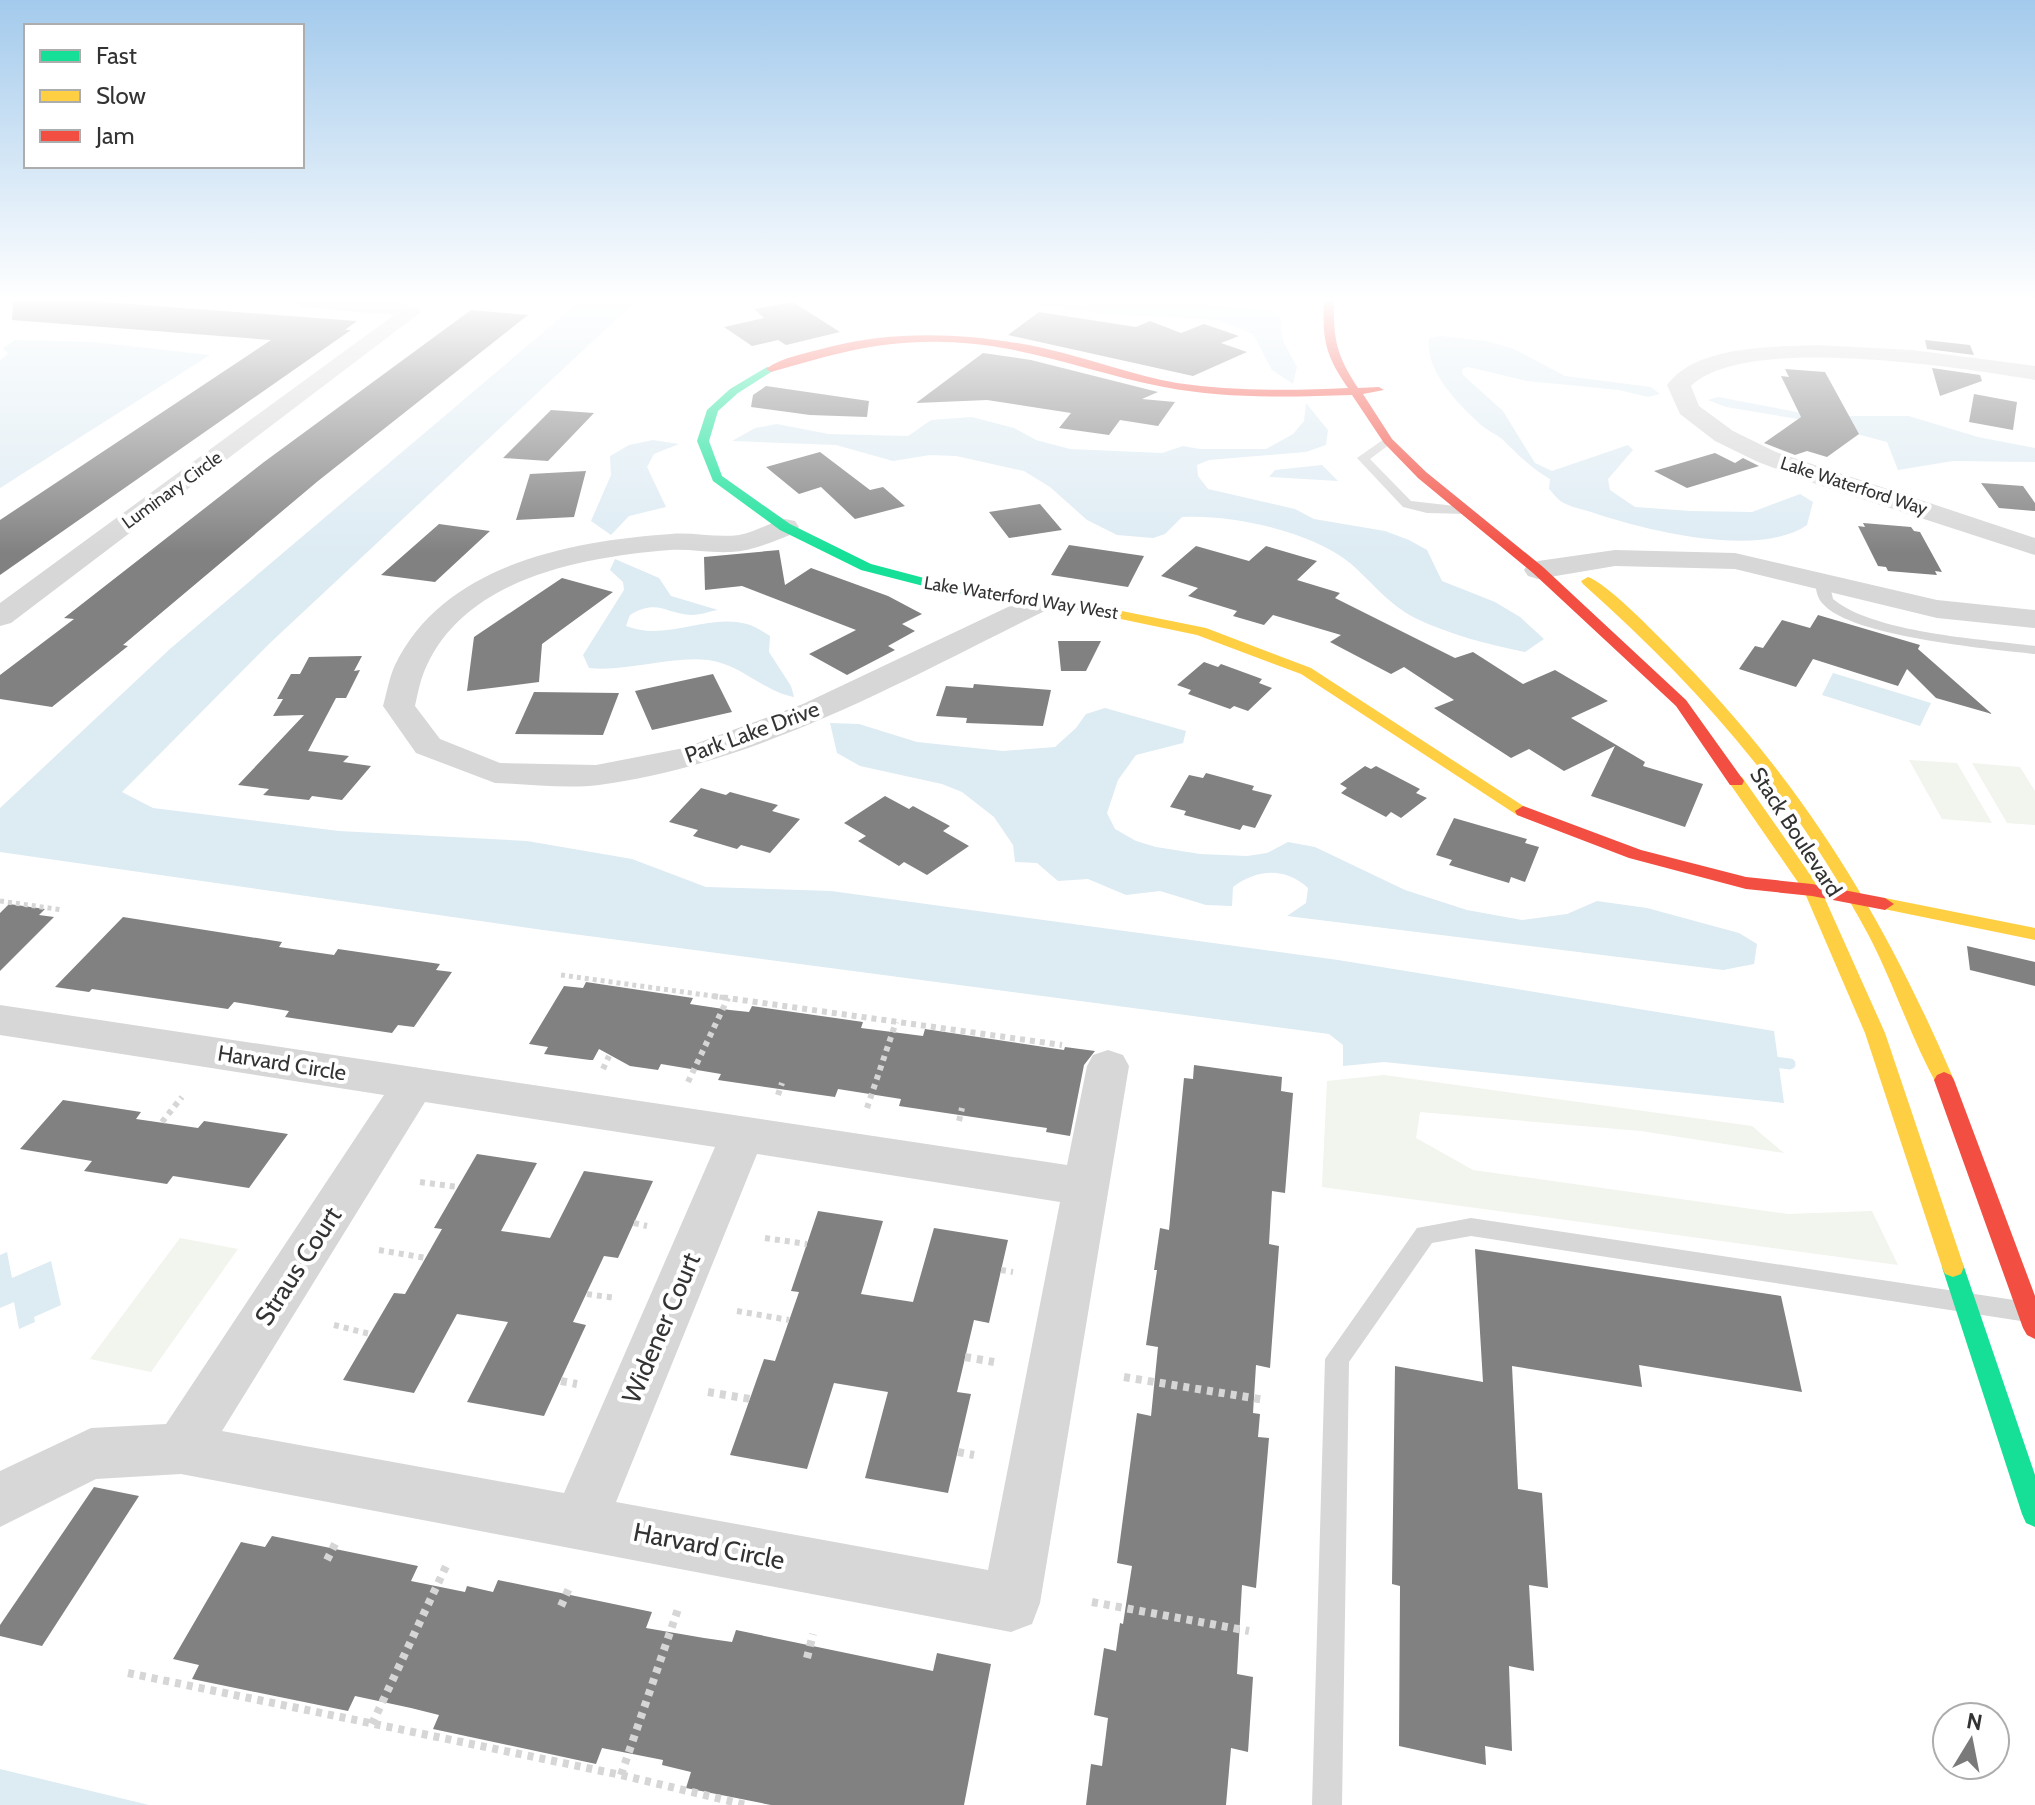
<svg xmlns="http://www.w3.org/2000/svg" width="2035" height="1805" viewBox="0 0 2035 1805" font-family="Cabin,sans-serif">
<rect width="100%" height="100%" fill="#fff"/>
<path fill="#f1f5ed" d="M1909 760 1957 763 1992 823 1942 819Z
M1972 763 2020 767 2035 791V825L2007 823Z
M1384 1075 1752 1126 1784 1153 1641 1131 1420 1112 1416 1138 1473 1170 1788 1214 1872 1211 1898 1265 1322 1187 1327 1081Z
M180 1238 238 1249 151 1372 90 1359Z"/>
<path fill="#ddebf3" d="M580 301H636L270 643 122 792 153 808 339 831 527 841 632 859 706 887 831 891 1338 960 1774 1031 1784 1103 1384 1062 1343 1066V1045L1329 1034 543 930 0 852V808L171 648Z
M1003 301H1172L1272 311 1280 317 1283 341 1297 367 1293 384 1272 370 1253 334 1219 320 1110 314Z
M1440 336 1487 341 1514 349 1565 376 1651 387 1660 394 1648 397 1619 390 1527 381 1468 367 1462 369 1463 375 1503 411 1535 463 1552 471 1628 445 1633 450 1608 479 1610 490 1635 507 1691 511 1752 512 1800 494 1813 502 1807 525C1758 559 1644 530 1591 512 1582 509 1570 507 1562 502 1557 499 1553 493 1549 489L1550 479C1530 468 1518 454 1502 439 1496 434 1488 431 1481 425 1459 405 1424 370 1429 338Z
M15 340 93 342 210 355 0 488V360L8 354 3 348Z
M1718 397 1818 416H1909L1978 437 2035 448V462L1953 461 1898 470 1887 442 1803 420 1726 407 1708 400Z
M1306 403 1328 430 1326 445 1306 452 1209 460 1197 465 1198 476 1208 489 1295 509 1314 519 1385 531 1409 540 1427 550 1442 581 1495 602 1520 617 1544 639 1525 652C1487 644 1450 635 1415 618 1388 604 1372 582 1350 563 1311 531 1231 514 1182 517L1165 534 1153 538 1117 535 1087 520 1050 487 1024 471 956 456 930 455 893 461 836 445 732 441 755 428 777 424 829 434 908 436 931 420 972 417 1014 428 1036 440 1070 449 1162 453 1183 446 1200 449H1266L1293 434 1304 421Z
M653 440 679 444 654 454 647 467 666 507 629 516 611 535 591 521 611 475 610 456 629 445Z
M1322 465 1338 481 1269 477 1275 470Z
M615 559 659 578 671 596 718 610C710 611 701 615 692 615 666 614 657 598 630 615L626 626C666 642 707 613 747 624 755 626 763 632 770 636L769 652 791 686 794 697C762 691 741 664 708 660 668 656 629 672 589 668L583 655 624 590 623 582 610 570Z
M1833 673 1931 703 1920 726 1822 695Z
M1105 708 1186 731 1183 743 1136 755 1118 780 1107 813 1115 829 1136 841 1156 847 1200 854 1247 856 1267 853 1288 842 1315 847 1405 890 1467 910 1522 920 1567 914 1597 901 1647 908 1739 933 1757 944 1754 964 1723 970 1287 916 1306 903 1308 888C1285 867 1257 869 1233 887L1232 906 1206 905 1160 891 1126 895 1088 879 1058 881 1037 863 1015 862 1013 845 994 817 962 792 942 784 860 766 837 753 830 723 859 724 917 742 1003 751 1055 747 1076 728 1086 714Z
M7 1252 12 1278 51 1261 61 1305 34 1317 35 1322 19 1329 14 1302 0 1308V1255Z
M0 1769 149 1805H0Z"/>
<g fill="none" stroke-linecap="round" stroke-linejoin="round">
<path stroke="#ddebf3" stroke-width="11" d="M1766 1061 1790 1064"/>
</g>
<path fill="#818181" d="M13 301H89L357 321 345 330H351L0 575V520L271 340 12 320Z
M793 302 840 332 786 345 778 340 752 346 724 327 764 318 754 309Z
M471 310 528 315 318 481 123 645 128 646 52 707 0 699V675L74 619 64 618 264 462Z
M1039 312 1136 327 1150 321 1181 333 1204 324 1239 336 1221 343 1247 352 1193 376 1008 335Z
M1925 340 1970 345 1974 355 1927 349Z
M983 353 1031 360 1158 392 1142 399 1175 402 1158 426 1120 420 1109 435 1059 428 1071 413 987 400 916 403Z
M1932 368 1980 375 1982 381 1940 396Z
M1785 369 1825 372 1859 434 1827 457 1807 451 1795 455 1764 443 1801 417 1781 376 1789 377Z
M766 386 869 401 867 417 810 415 751 407 753 395Z
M1974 394 2017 402 2013 430 1969 422Z
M551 410 594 413 548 461 503 458Z
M820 452 870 490 883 487 905 506 855 519 821 487 799 494 766 467Z
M1715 453 1735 463 1743 458 1759 466 1687 488 1654 471Z
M586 471 574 517 516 520 530 474Z
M1981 483 2023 486 2035 503V511L1999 508Z
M1040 504 1062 530 1009 538 989 512Z
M1863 523 1911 527 1914 531 1920 532 1942 572 1935 571 1937 575 1888 571 1886 567 1878 566 1858 526 1865 527Z
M439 524 490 531 435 582 381 575Z
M1069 545 1144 556 1128 587 1051 575Z
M1196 546 1249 561 1266 546 1317 561 1297 580 1340 593 1335 598 1455 658 1473 652 1523 684 1555 670 1608 701 1571 718 1645 762 1643 766 1703 784 1685 827 1591 796 1615 746 1564 771 1529 749 1511 758 1434 708 1454 700 1404 667 1391 674 1330 642 1341 635 1273 615 1264 625 1233 616 1237 611 1188 596 1198 588 1161 576Z
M779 550 785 585 811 568 888 596 922 614 902 624 915 631 888 646 895 650 847 675 809 654 856 630 742 586 705 590 704 557Z
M562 578 613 592 542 644 539 682 467 691 474 637Z
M1818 615 1920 645 1918 649 1992 714 1936 698 1907 669 1898 686 1813 659 1796 687 1739 669 1755 646 1763 648 1782 620 1810 628Z
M1058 641H1101L1086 671H1061Z
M362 656 354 671 360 670 346 698H336L308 751 349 756 343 762 371 766 342 800 312 796 309 800 263 795 269 789 238 785 304 715 273 716 283 699H277L291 674H300L309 657Z
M1204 662 1218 667 1221 664 1262 679 1259 683 1272 688 1248 711 1234 706 1230 709 1188 694 1191 690 1177 685Z
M713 674 732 712 652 730 635 691Z
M974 684 1051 690 1043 726 966 723 967 718 936 716 946 686 973 688Z
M534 692 619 693 603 735 515 734Z
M1365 766 1371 769 1376 766 1420 789 1416 793 1427 798 1401 818 1391 812 1386 817 1341 793 1347 788 1340 784Z
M1206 773 1254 786 1252 790 1272 795 1255 828 1243 825 1240 830 1184 815 1186 811 1170 807 1189 775 1203 778Z
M701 788 726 795 730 792 778 805 772 811 800 819 770 853 741 845 737 849 693 836 698 830 669 822Z
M885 796 909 809 913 806 950 826 943 831 969 846 927 875 904 862 899 866 858 841 866 836 844 823Z
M1454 818 1527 839 1525 843 1539 847 1525 882 1511 877 1509 883 1449 865 1452 860 1436 855Z
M9 904 45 909 39 915 54 917 0 971V913Z
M123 917 282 942 279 947 334 955 338 949 440 964 436 970 452 972 414 1027 398 1025 392 1033 285 1017 289 1011 234 1002 228 1009 92 989 89 992 55 987Z
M1967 946 2035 962V986L1970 970Z
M586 982 693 998 690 1004 730 1010 749 1012 752 1006 863 1022 861 1028 923 1036 925 1029 1064 1050 1065 1047 1095 1051 1084 1065 1070 1136 1046 1132 1047 1128 899 1106 901 1099 838 1089 835 1097 718 1080 721 1074 661 1064 658 1070 630 1066 599 1049 593 1060H590L544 1054 548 1047 529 1044 564 986 583 988Z
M1194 1065 1282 1077 1281 1091 1293 1093 1285 1193 1272 1191 1269 1244 1279 1246 1270 1368 1256 1365 1253 1413 1260 1414 1258 1437 1269 1438 1256 1588 1242 1585 1237 1674 1253 1677 1248 1752 1231 1748 1226 1805H1086L1091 1764 1102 1766 1108 1718 1094 1715 1104 1648 1116 1651 1120 1623 1123 1624 1132 1566 1117 1563 1137 1413 1151 1416 1158 1347 1146 1345 1157 1270H1154L1160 1228 1169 1230 1184 1078 1193 1079Z
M63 1100 141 1112 136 1119 198 1128 204 1121 288 1134 249 1188 173 1176 167 1184 84 1171 92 1161 20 1149Z
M477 1154 537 1163 501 1231 550 1238 584 1171 653 1181 618 1258 604 1256 573 1322 586 1325 544 1416 467 1402 508 1322 457 1314 414 1393 343 1380 394 1293 405 1294 442 1229 434 1228Z
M818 1211 883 1221 861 1294 913 1302 934 1228 1008 1240 989 1323 974 1320 957 1392 971 1394 948 1493 865 1478 888 1392 834 1383 807 1469 730 1455 764 1359 775 1361 799 1292 791 1291Z
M1475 1249 1781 1296 1802 1392 1639 1365 1642 1387 1512 1366 1518 1489 1542 1493 1548 1588 1529 1585 1534 1671 1509 1666 1512 1751 1485 1746 1486 1765 1399 1746 1400 1586 1392 1584 1395 1366 1483 1382Z
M94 1487 139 1496 42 1646 0 1636V1625Z
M272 1536 418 1566 411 1581 465 1592 467 1586 493 1592 498 1580 652 1612 646 1628 704 1638 732 1642 736 1630 933 1671 937 1653 991 1664 964 1805H771L686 1788 691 1772 662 1765 663 1760 602 1748 596 1764 433 1729 439 1715 411 1708 355 1696 348 1711 192 1679 199 1665 173 1659 241 1542 265 1547Z"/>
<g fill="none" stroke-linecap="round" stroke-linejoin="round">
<path stroke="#d6d6d6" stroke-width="5" stroke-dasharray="4 4" stroke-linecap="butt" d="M0 901 63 910
M561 975 727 998"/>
<path stroke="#d6d6d6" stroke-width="6" stroke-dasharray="5 5" stroke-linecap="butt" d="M713 996 1062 1045
M603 1069 609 1056
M688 1082 728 998
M778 1095 782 1083
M867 1108 896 1022
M959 1121 962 1108
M162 1122 182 1097
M420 1182 458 1187
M634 1223 647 1226
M765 1238 807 1244
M379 1250 426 1258
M1001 1270 1013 1272
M587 1294 615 1298
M737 1311 789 1320
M334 1325 370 1334"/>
<path stroke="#d6d6d6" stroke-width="8" stroke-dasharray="6 6" stroke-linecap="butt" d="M965 1357 994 1362
M1124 1377 1265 1400
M561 1381 577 1384
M708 1392 750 1399
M958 1452 974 1455
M327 1560 337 1540
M1092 1602 1249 1631
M561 1606 570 1586
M807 1658 813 1634
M128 1673 621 1775 746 1805
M372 1724 448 1562
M621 1775 678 1609"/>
<path fill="#d7d7d7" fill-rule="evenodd" d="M1384 439 1394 441 1370 459 1411 501 1464 507 1468 508V514L1427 513 1403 507 1357 458Z
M1822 577 1829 581 1833 599C1874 633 1981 639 2035 646V654C1990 649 1852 637 1823 604 1817 598 1816 590 1815 581Z
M1471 1218 2021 1301 2029 1304 2033 1311 2029 1318 2021 1321 1471 1236 1432 1243 1349 1362 1342 1805H1312L1325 1359 1417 1228Z"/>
<path fill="#d7d7d7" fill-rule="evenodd" d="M294 301H390L418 308 421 312 11 623 0 626V603L394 315 304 307Z
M1816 345 1912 350 2035 366V380C1963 368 1744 333 1691 386L1699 406 1733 431 1776 452 2035 538V555L1819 485 1758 462 1715 441 1680 414 1667 385C1696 345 1772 347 1816 345Z
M785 519 795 521 799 527 795 533C774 541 753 551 731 552 710 553 690 549 670 550 584 557 468 577 427 665 421 677 418 692 415 706L440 739 500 763 596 765 684 748 803 704 1031 596 1041 593 1051 596 1056 602 1051 608C906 679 761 763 599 785 566 789 529 784 495 783L416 753 383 706C387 692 389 678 395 665 444 564 571 541 671 534 693 532 716 538 739 535 755 532 769 523 785 519Z
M1615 550 1735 553 1937 600 2035 610V628L1937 618 1735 569 1615 566 1538 579 1528 576 1524 570 1528 564 1538 561Z
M0 1005 1067 1165 1087 1066 1093 1055 1108 1050 1123 1055 1129 1066 1040 1603 1032 1624 1011 1632 181 1474 96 1479 0 1527V1471L91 1428 166 1424 384 1095 0 1035ZM425 1102 715 1147 564 1493 222 1431ZM757 1154 1060 1202 988 1570 616 1502Z"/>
<path fill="#16e098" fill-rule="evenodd" d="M767 367 776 369 738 393 718 411 709 441 722 476 790 524 871 564 943 583 1097 606 1104 610 1102 613 943 591 861 570 780 530 713 481 697 441 707 410 730 389Z
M1953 1257 1961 1260 1964 1267 2035 1475V1527L2026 1523 2022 1514 1942 1267 1945 1260Z"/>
<path fill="#ffcf43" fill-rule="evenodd" d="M1588 577C1606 583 1650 628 1666 644 1799 777 1880 908 1954 1080L1951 1085 1944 1088 1937 1085C1911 1038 1894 984 1869 936 1794 796 1701 689 1583 584L1581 581Z
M1097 606 1206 628 1311 668 1531 811 1523 816 1517 815 1301 674 1197 635 1092 613 1090 610Z
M1736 776 1742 777 1821 890 1885 1033 1964 1267 1961 1274 1953 1277 1945 1274 1942 1267 1865 1033 1804 891 1728 781Z
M1885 898 2035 928V940L1879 908 1876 904 1879 900Z"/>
<path fill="#f24e42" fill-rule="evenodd" d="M1324 301H1334C1333 340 1337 356 1358 388L1379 387 1384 390 1363 394 1392 439 1426 472 1543 567 1686 700 1744 781 1742 785H1730L1676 706 1533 573 1418 478 1384 443 1352 395C1289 397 1226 399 1164 387 1087 372 1025 344 944 342 878 340 832 355 771 372L766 369C782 357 808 353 829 347 899 329 976 333 1047 349 1091 359 1132 375 1177 383 1233 391 1291 391 1348 388 1326 356 1322 341 1324 301Z
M1523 806 1641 850 1746 877 1812 884 1885 898 1894 904 1885 910 1812 896 1746 889 1629 858 1517 815 1515 811Z
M1944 1072 1951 1075 1954 1080 2035 1296V1339L2027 1335 2023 1328 1934 1080 1937 1075Z"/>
</g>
<linearGradient id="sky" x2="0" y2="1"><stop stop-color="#a3caec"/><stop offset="0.54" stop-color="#fff"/><stop offset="1" stop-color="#fff" stop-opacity="0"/></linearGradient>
<rect width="2035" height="554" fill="url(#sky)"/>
<g text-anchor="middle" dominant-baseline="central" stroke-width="8" stroke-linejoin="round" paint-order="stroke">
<g font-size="18" fill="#333" stroke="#fff">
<text transform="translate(1854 486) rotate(18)">Lake Waterford Way</text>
<text transform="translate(172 490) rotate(-36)">Luminary Circle</text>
<text transform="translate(1021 598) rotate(9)">Lake Waterford Way West</text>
</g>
<g font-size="22" fill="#333" stroke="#fff">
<text transform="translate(752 732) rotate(-20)">Park Lake Drive</text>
<text transform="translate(1796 832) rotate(57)">Stack Boulevard</text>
<text transform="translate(282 1063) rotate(9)">Harvard Circle</text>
</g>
<g font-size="26" fill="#333" stroke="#fff">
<text transform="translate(298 1266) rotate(-57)">Straus Court</text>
<text transform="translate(661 1328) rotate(-67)">Widener Court</text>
<text transform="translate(709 1546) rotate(11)">Harvard Circle</text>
</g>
</g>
<rect x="24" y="24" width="280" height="144" fill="#ffffff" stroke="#adadad" stroke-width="2"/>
<rect x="40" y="50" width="40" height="12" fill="#16e098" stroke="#adadad" stroke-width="2"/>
<text x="96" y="64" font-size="24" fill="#333333">Fast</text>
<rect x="40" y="90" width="40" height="12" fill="#ffcf43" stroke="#adadad" stroke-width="2"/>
<text x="96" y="104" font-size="24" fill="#333333">Slow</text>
<rect x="40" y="130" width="40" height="12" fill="#f24e42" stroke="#adadad" stroke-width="2"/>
<text x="96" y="144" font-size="24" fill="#333333">Jam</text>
<g transform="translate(1971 1741) rotate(10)"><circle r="38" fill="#ffffff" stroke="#adadad" stroke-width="2"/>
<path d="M0-6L14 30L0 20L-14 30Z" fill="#7a7a7a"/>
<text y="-12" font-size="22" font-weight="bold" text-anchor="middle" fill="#333333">N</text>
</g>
</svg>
